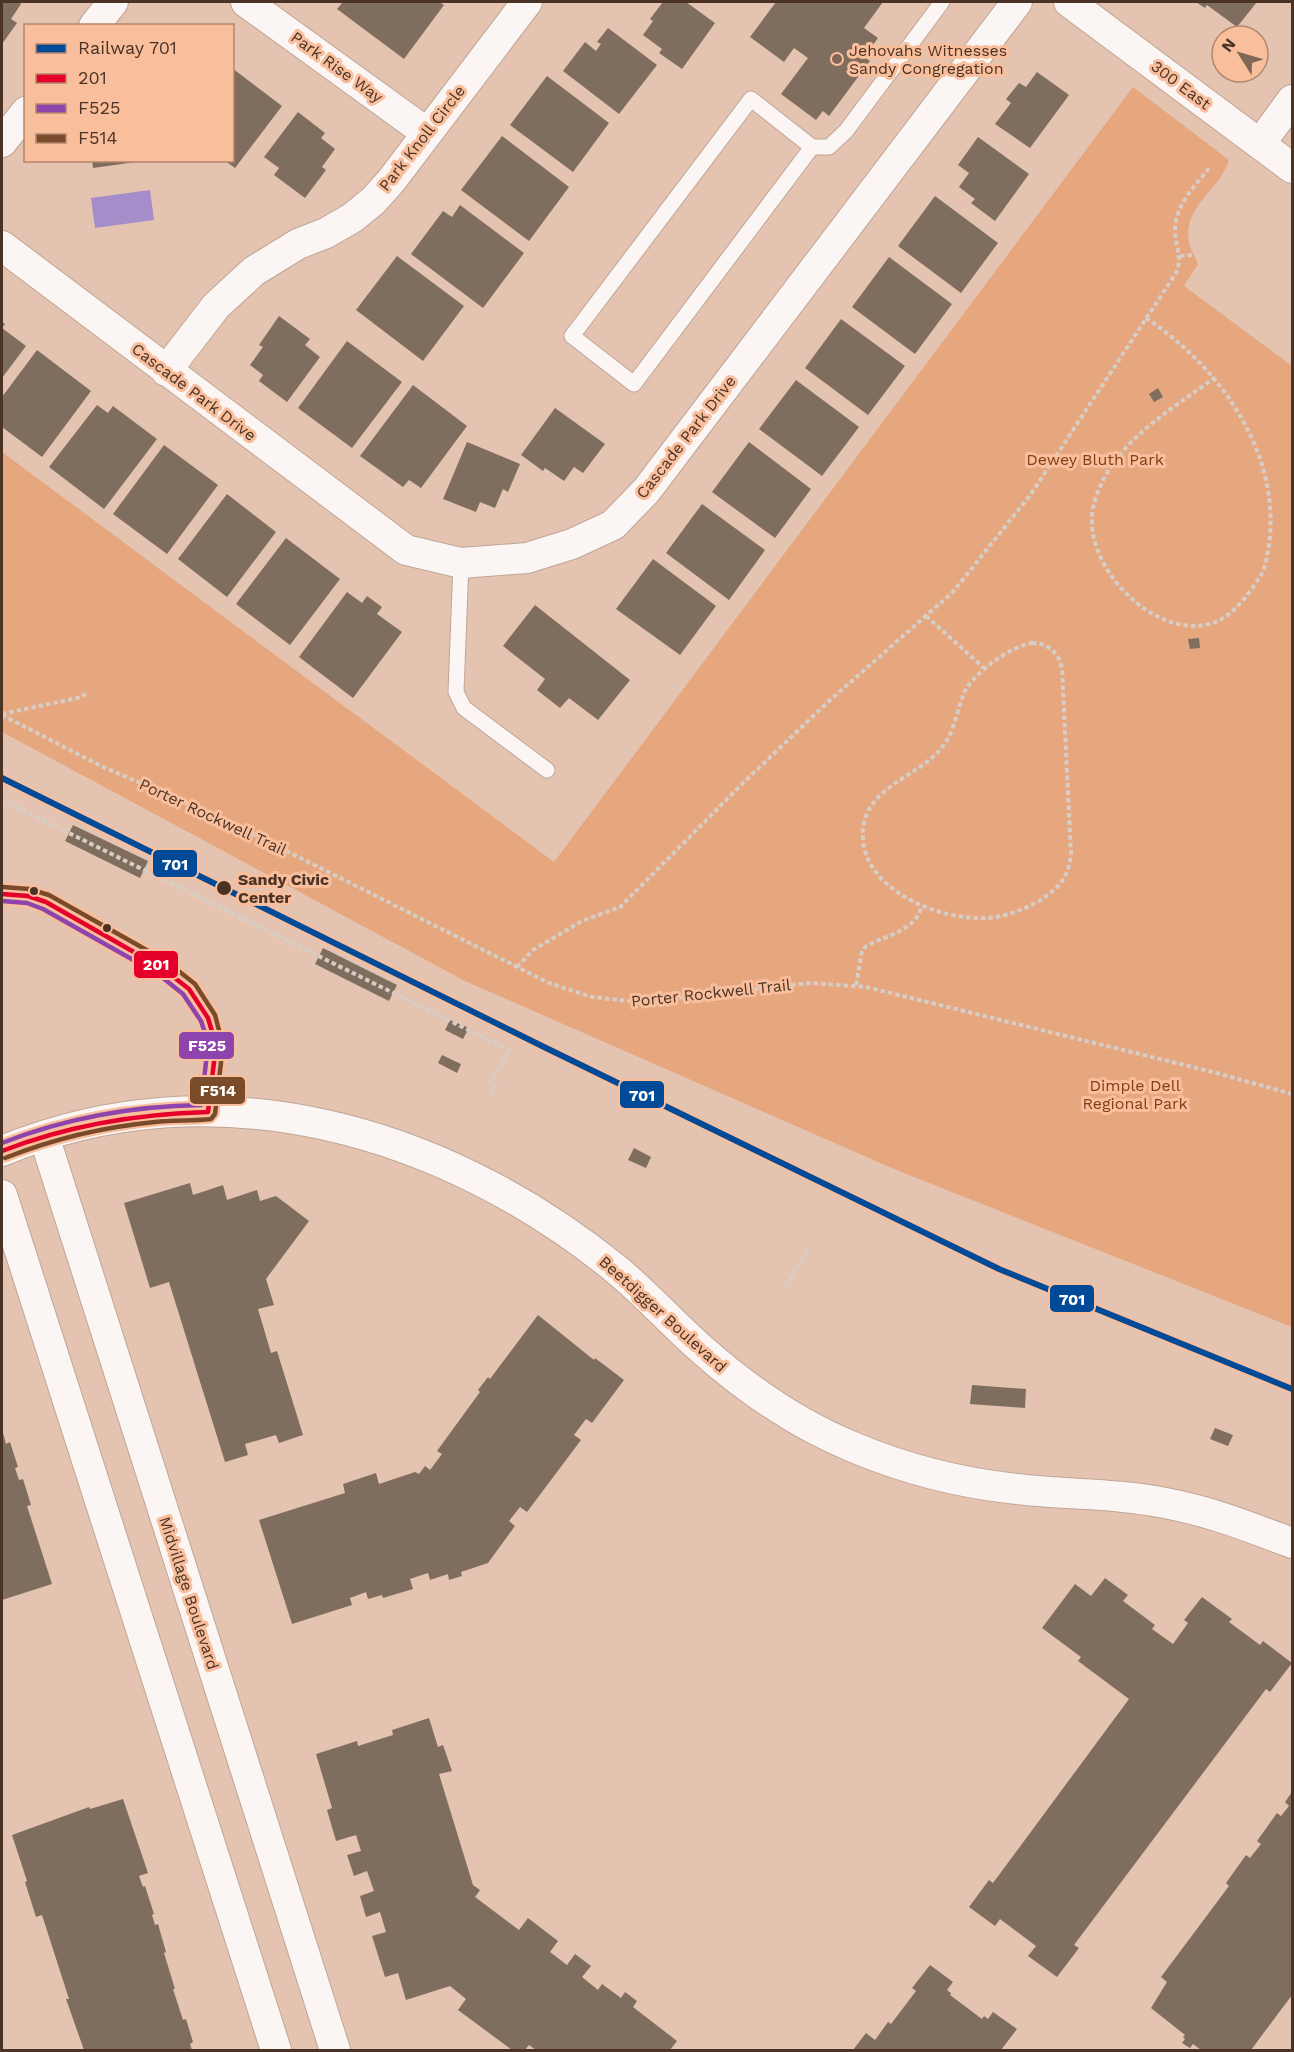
<svg xmlns="http://www.w3.org/2000/svg" width="1294" height="2052" viewBox="0 0 1294 2052" font-family="'Work Sans',sans-serif">
<rect width="100%" height="100%" fill="#e4c4b1"/>
<path fill="#e6a67e" d="M1133 87 1229 160C1220 190 1182 207 1189 242 1190 250 1196 257 1198 264L1184 286 1292 366V1327L894 1169 465 981 2 732V452L554 862Z"/>
<path fill="#a48dc8" d="M150 190 154 220 95 228 91 198Z"/>
<path fill="#7f6d5e" d="M2 2H18L21 4 11 19 17 23 2 44Z
M343 2H439L444 5 404 59 337 9Z
M663 2H686L715 23 682 69 659 53 662 49 643 35 653 21 650 19Z
M776 2H883L864 28 878 38 864 57 870 61 829 116 823 111 816 120 781 94 808 58 794 48 784 62 750 37Z
M1196 2H1257L1237 27 1207 5 1205 8Z
M608 28 657 65 619 114 563 71 585 42 596 51 601 44 597 42Z
M232 68 282 106 235 168 224 160H232Z
M1037 72 1069 95 1030 148 995 124 1011 103 1006 99 1019 83 1026 87Z
M547 76 609 123 573 172 510 125Z
M298 112 325 133 321 138 335 149 322 167 326 170 305 198 274 175 279 168 264 157Z
M502 136 569 187 529 241 461 190Z
M978 137 1029 174 995 221 971 203 975 199 959 187 969 173 958 165Z
M92 160H136V162L93 168Z
M935 196 998 243 961 293 898 246Z
M460 205 524 253 483 308 411 254 443 211 452 217Z
M397 256 464 306 423 361 356 310Z
M889 257 952 304 915 354 852 307Z
M279 316 310 339 305 345 320 357 287 402 259 381 263 375 250 365 263 347 259 345Z
M841 319 905 366 868 415 805 368Z
M2 322 5 324 2 328 26 346 2 378Z
M347 341 402 382 352 448 298 408Z
M37 350 91 391 42 457 2 427V397Z
M796 380 859 427 822 476 759 429Z
M413 385 467 426 421 488 409 480 403 487 360 456Z
M1158 388 1163 397 1154 402 1149 394Z
M97 405 108 413 113 406 157 439 104 509 49 467Z
M555 408 605 444 583 473 574 467 564 481 545 468 543 471 521 455Z
M467 442 520 464 508 492 503 489 495 508 480 502 476 512 443 499Z
M749 442 811 489 775 538 712 492Z
M164 445 218 485 167 554 113 514Z
M227 494 276 532 227 597 178 559Z
M702 504 765 550 729 600 666 553Z
M286 538 340 579 290 645 236 604Z
M653 559 716 606 680 655 616 609Z
M347 592 362 603 367 596 382 607 377 614 402 632 353 698 299 657Z
M535 605 630 680 598 720 569 698 560 708 537 690 545 679 503 646Z
M1199 638 1200 648 1190 649 1188 639Z
M73 825 148 861 140 878 65 841Z
M323 948 397 985 389 1001 315 964Z
M450 1020 469 1028 463 1039 445 1030Z
M442 1055 461 1064 457 1073 438 1063Z
M634 1148 651 1157 646 1168 628 1160Z
M190 1183 193 1195 223 1185 227 1200 257 1190 260 1201 276 1196 309 1221 266 1279 274 1305 258 1309 271 1353 277 1351 303 1435 279 1443 276 1435 245 1444 248 1455 225 1462 169 1282 150 1288 124 1203Z
M538 1315 594 1360 595 1358 624 1380 592 1423 586 1419 574 1435 581 1440 527 1512 520 1507 509 1521 515 1526 488 1563 461 1572 462 1576 449 1580 448 1574 430 1580 428 1573 410 1579 413 1589 383 1598 382 1595 368 1599 366 1592 350 1598 352 1605 292 1624 259 1520 345 1493 343 1484 376 1473 379 1484 415 1472 419 1474 425 1466 430 1470 442 1454 437 1451 480 1392 478 1390 488 1377 490 1379Z
M972 1385 1026 1389 1025 1408 970 1404Z
M1215 1428 1233 1435 1228 1446 1210 1439Z
M2 1429 6 1444 10 1442 18 1467 15 1468 19 1480 23 1479 31 1505 27 1506 52 1584 2 1600Z
M1105 1578 1128 1595 1123 1601 1155 1625 1152 1629 1173 1644 1188 1623 1184 1620 1202 1597 1232 1619 1229 1622 1260 1645 1263 1641 1292 1663 1270 1692 1266 1689 1074 1945 1079 1948 1057 1977 1028 1956 1036 1946 1000 1919 995 1926 969 1907 989 1880 993 1883 1129 1699 1078 1661 1081 1657 1042 1628 1075 1584 1091 1596Z
M429 1718 438 1747 443 1745 452 1771 439 1774 473 1885 480 1890 475 1897 519 1930 528 1918 558 1941 550 1952 567 1965 575 1954 591 1966 582 1977 598 1990 602 1984 621 1998 625 1992 637 2001 633 2007 677 2041 670 2050H536L529 2045 525 2050H512L458 2010 466 1999 450 1986 406 2000 398 1973 385 1977 372 1936 386 1932 380 1912 366 1917 360 1896 374 1891 367 1871 354 1876 347 1855 361 1851 356 1835 336 1841 327 1810 332 1808 316 1754 357 1741 358 1746 393 1735 392 1730Z
M1292 1792V1995L1251 2050H1201L1193 2044 1190 2048 1182 2043 1185 2039 1183 2037 1185 2035 1151 2008 1167 1982 1161 1977 1229 1886 1226 1883 1246 1855 1250 1858 1261 1844 1257 1841 1277 1813 1281 1816 1289 1806 1285 1802Z
M123 1799 148 1873 139 1876 143 1887 145 1886 154 1914 152 1915 155 1925 158 1924 166 1952 164 1953 175 1989H173L183 2020 186 2019 193 2042 190 2044 192 2050H84L66 1999H69L42 1915 36 1917 25 1882 27 1881 12 1835 89 1807 90 1809Z
M930 1965 953 1982 947 1990 951 1993 950 1995 982 2019 984 2016 988 2019 993 2012 1017 2029 1001 2050H853L866 2033 875 2040 888 2022 891 2024 916 1991 912 1988Z"/>
<g fill="none" stroke-linecap="round" stroke-linejoin="round">
<g stroke="#bfa597" stroke-width="17">
<path id="service" d="M812 147 634 384 572 336 751 99 812 147H829L846 131 942 2
M461 563 456 692 464 708 547 770
M2 894 28 896 46 902 162 968 189 989 208 1018 213 1035 215 1054 208 1112"/>
</g>
<g stroke="#bfa597" stroke-width="32">
<path id="minor" d="M246 2 427 133
M1069 2 1292 168
M94 26 113 2
M2 142 26 112
M1260 144 1292 100
M2 246 406 550 461 563 527 558 572 544 613 525 646 491 1017 2
M166 371 216 306 254 271 298 244 326 233 352 218 373 201 391 181 527 2
M44 1136 335 2050
M2 1151C214 1063 444 1129 617 1270 646 1294 671 1322 699 1347 745 1388 796 1424 853 1447 905 1469 960 1483 1017 1489 1066 1495 1116 1493 1165 1503 1209 1511 1250 1527 1292 1543
M2 1195 276 2050"/>
</g>
<path stroke="#d7cdc7" stroke-width="4" stroke-dasharray="4.5 3" stroke-linecap="butt" d="M1180 256 1193 255
M1146 318C1226 371 1294 470 1263 572 1251 591 1235 615 1213 623 1157 641 1089 572 1092 518 1092 503 1099 487 1106 475 1130 432 1178 405 1217 376
M926 616 985 669
M1032 643C1049 643 1059 653 1062 669L1071 854C1070 865 1067 875 1060 884 1044 902 1011 917 987 918 942 921 867 892 863 840 859 783 925 779 947 740 955 726 958 708 964 693 973 673 1011 646 1032 643Z
M2 714 82 697 88 691
M2 715 101 766 217 816 549 983 592 997 638 1002 810 983 866 987 1213 1072 1292 1094
M2 800 509 1050 500 1068 489 1084 495 1085 491 1096
M517 967 533 950 582 921 620 907 744 782 828 702 953 592 1031 494 1176 273C1183 258 1175 246 1175 230 1175 205 1195 186 1210 167
M856 985 862 951 866 946C887 935 915 931 922 906
M786 1287 809 1248"/>
<use href="#service" stroke="#fbf6f3" stroke-width="15"/>
<use href="#minor" stroke="#fbf6f3" stroke-width="30"/>
<g stroke="#f9be9c" stroke-width="9">
<path id="bus-1" d="M2 894 28 896 46 902 162 968 189 989 208 1018 213 1035 215 1054 208 1112
M2 1151C69 1125 136 1114 208 1112"/>
</g>
<g stroke="#f9be9c" stroke-width="9">
<path id="bus-2" d="M2 901 27 903 43 909 158 974 183 994 201 1021 206 1036 207 1054 201 1105C132 1106 66 1118 2 1143"/>
</g>
<g stroke="#f9be9c" stroke-width="9">
<path id="bus-3" d="M3 887 29 889 49 895 166 961 195 984 215 1015 220 1034 222 1054 215 1114 211 1119C193 1121 173 1120 155 1122 103 1127 53 1139 5 1158"/>
</g>
<use href="#bus-1" stroke="#e4002b" stroke-width="4.5"/>
<use href="#bus-2" stroke="#8e44ad" stroke-width="4.5"/>
<use href="#bus-3" stroke="#7a4b2a" stroke-width="4.5"/>
<g stroke="#f9be9c" stroke-width="10">
<path id="rail-1" d="M2 778 542 1046 999 1269 1292 1389"/>
</g>
<use href="#rail-1" stroke="#004a97" stroke-width="6"/>
</g>
<circle fill="#806656" stroke="#f9be9c" stroke-width="2" cx="837" cy="59" r="6"/>
<g fill="#4a3325" stroke="#f9be9c" stroke-width="2">
<circle cx="224" cy="888" r="8"/>
<circle cx="34" cy="891" r="5"/>
<circle cx="107" cy="928" r="5"/>
</g>
<g text-anchor="middle" dominant-baseline="central" stroke-width="6" stroke-linejoin="round" paint-order="stroke">
<g font-size="16" fill="#4a3325" stroke="#f9be9c" text-anchor="start">
<text x="849" y="50">Jehovahs Witnesses<tspan x="849" dy="18">Sandy Congregation</tspan></text>
</g>
<g font-size="16" fill="#4a3325" stroke="#f9be9c">
<text transform="translate(337 67) rotate(36)">Park Rise Way</text>
<text transform="translate(1181 85) rotate(37)">300 East</text>
<text transform="translate(422 138) rotate(-52)">Park Knoll Circle</text>
<text transform="translate(194 392) rotate(37)">Cascade Park Drive</text>
<text transform="translate(686 437) rotate(-52)">Cascade Park Drive</text>
<text transform="translate(213 817) rotate(25)">Porter Rockwell Trail</text>
<text transform="translate(711 993) rotate(-6)">Porter Rockwell Trail</text>
<text transform="translate(663 1314) rotate(42)">Beetdigger Boulevard</text>
<text transform="translate(189 1593) rotate(72)">Midvillage Boulevard</text>
</g>
<g font-size="16" fill="#7e4117" stroke="#f9be9c">
<text x="1095" y="459">Dewey Bluth Park</text>
<text x="1135" y="1085">Dimple Dell<tspan x="1135" dy="18">Regional Park</tspan></text>
</g>
<g font-size="16" font-weight="bold" fill="#4a3325" stroke="#f9be9c" text-anchor="start">
<text x="238" y="879">Sandy Civic<tspan x="238" dy="18">Center</tspan></text>
</g>
</g>
<g stroke="#f9be9c" stroke-width="2">
<rect x="152" y="849" width="46" height="29" rx="6" fill="#004a97"/>
<rect x="133" y="950" width="46" height="29" rx="6" fill="#e4002b"/>
<rect x="178" y="1031" width="57" height="29" rx="6" fill="#8e44ad"/>
<rect x="189" y="1076" width="57" height="29" rx="6" fill="#7a4b2a"/>
<rect x="619" y="1080" width="46" height="29" rx="6" fill="#004a97"/>
<rect x="1049" y="1284" width="46" height="29" rx="6" fill="#004a97"/>
</g>
<g font-size="16" text-anchor="middle" font-weight="bold" fill="#fff">
<text x="175" y="870">701</text>
<text x="156" y="970">201</text>
<text x="207" y="1051">F525</text>
<text x="218" y="1096">F514</text>
<text x="642" y="1101">701</text>
<text x="1072" y="1305">701</text>
</g>
<rect width="1294" height="2052" fill="none" stroke="#4a3325" stroke-width="6"/>
<rect x="24" y="24" width="210" height="138" fill="#f9be9c" stroke="#b3866c" stroke-width="1.5"/>
<rect x="36" y="44" width="30" height="9" fill="#004a97" stroke="#b3866c" stroke-width="1.5"/>
<text x="78" y="54" font-size="18" fill="#4a3325">Railway 701</text>
<rect x="36" y="74" width="30" height="9" fill="#e4002b" stroke="#b3866c" stroke-width="1.5"/>
<text x="78" y="84" font-size="18" fill="#4a3325">201</text>
<rect x="36" y="104" width="30" height="9" fill="#8e44ad" stroke="#b3866c" stroke-width="1.5"/>
<text x="78" y="114" font-size="18" fill="#4a3325">F525</text>
<rect x="36" y="134" width="30" height="9" fill="#7a4b2a" stroke="#b3866c" stroke-width="1.5"/>
<text x="78" y="144" font-size="18" fill="#4a3325">F514</text>
<g transform="translate(1240 54) rotate(307)"><circle r="28" fill="#f9be9c" stroke="#b3866c" stroke-width="1.5"/>
<path d="M0-4.5L10 22L0 15L-10 22Z" fill="#806656"/>
<text y="-9" font-size="16" font-weight="bold" text-anchor="middle" fill="#4a3325">N</text>
</g>
</svg>
